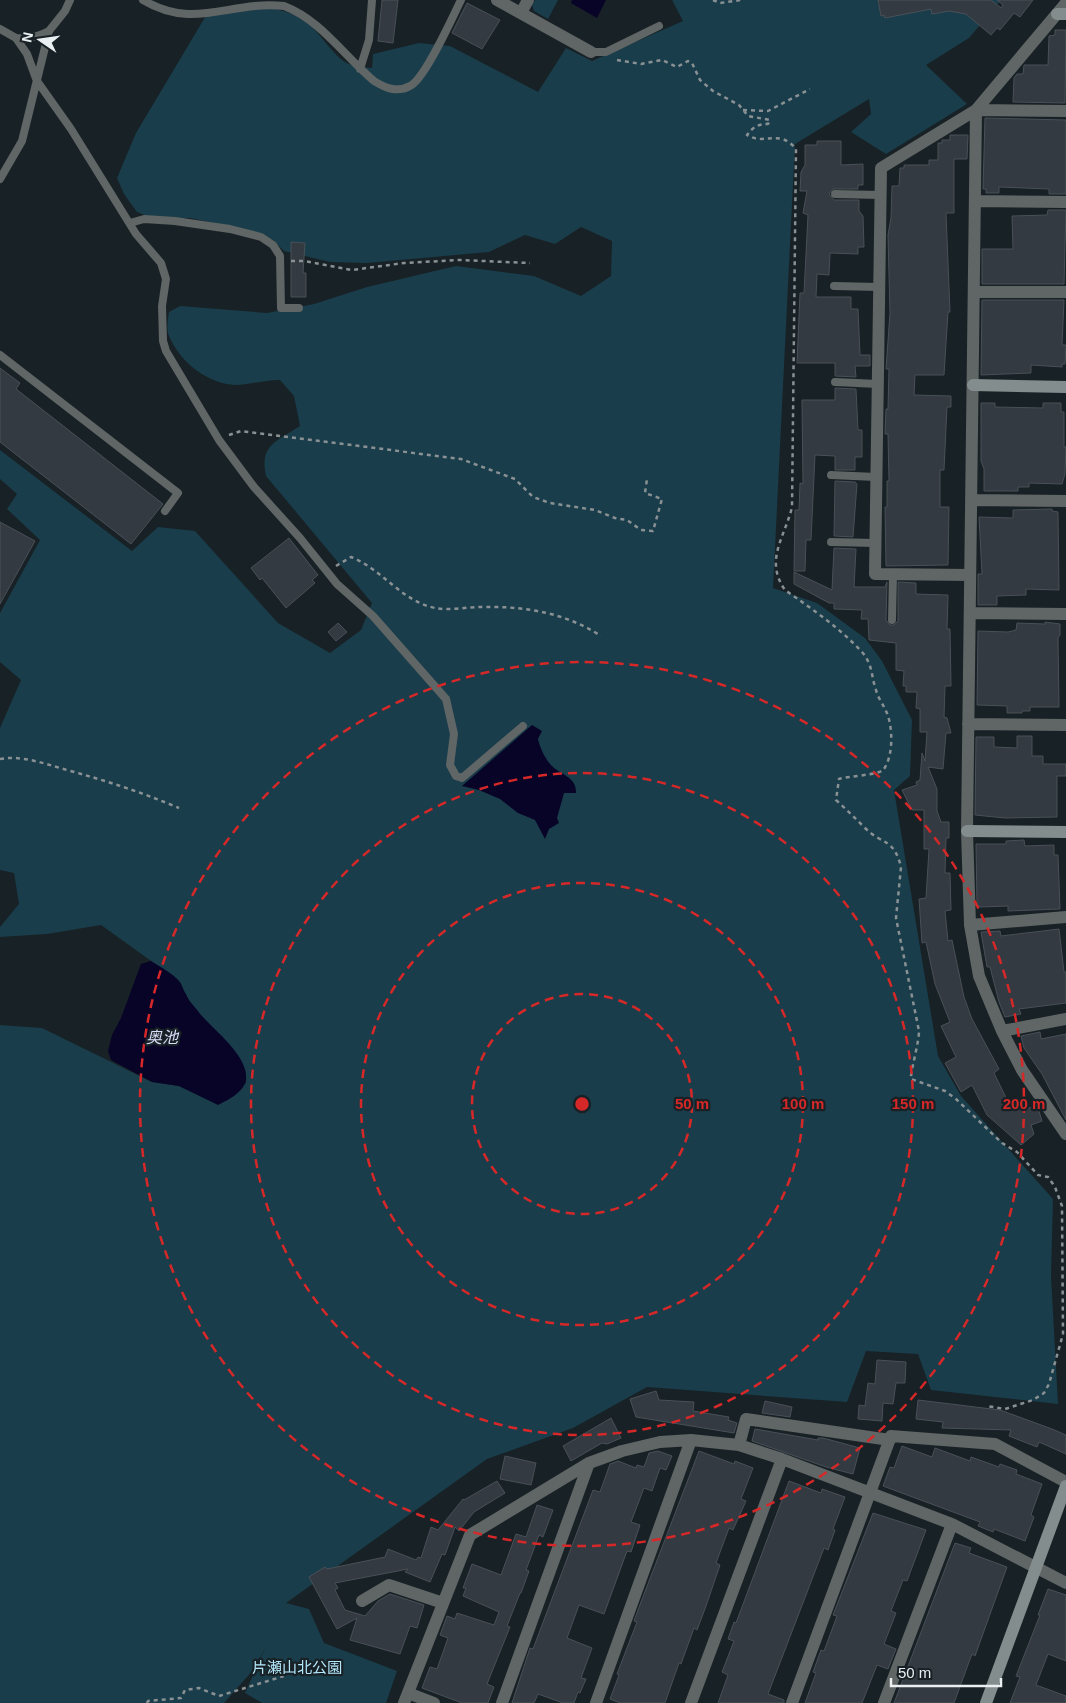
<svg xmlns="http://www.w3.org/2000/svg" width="1066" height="1703" viewBox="0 0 1066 1703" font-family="Arial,'Noto Sans JP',sans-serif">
<rect width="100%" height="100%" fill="#182125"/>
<path fill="#193d4a" d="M535 0H558L548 19 534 11 532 5Z
M672 0H1001L969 38 926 65 967 104 886 154 851 132 871 114 869 99 795 144 773 588 817 603 865 638 882 661 912 720 910 776 894 790 938 1056 961 1096 1053 1199 1051 1276 1058 1404 931 1390 918 1354 866 1351 847 1402 647 1387 573 1428 487 1459 286 1603 309 1609 324 1643 397 1671 386 1703H262L245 1693 266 1646 255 1668 224 1703H0V1025L42 1028 152 1082 179 1086 218 1104 246 1083V1072L239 1058 199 1013 186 996 179 981 101 925 47 934 0 937V927L19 904 14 873 0 870V728L21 680 0 662V613L40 540 7 509 17 494 0 479V450L132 551 158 527 195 531 278 623 330 653 361 630 372 603 266 476C259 445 277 441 300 426L294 396 280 380C266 380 252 384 238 385 208 385 180 362 169 336 166 330 168 319 169 312L180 306 267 313 314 304 367 287 456 266 534 276 581 296 611 276 612 241 581 227 555 244 525 235 489 252 367 263 330 262 284 251 273 240 239 228 190 218H152L137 212 124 194 117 178 136 133 207 14C241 5 282 1 311 26 321 35 337 60 349 64 356 67 365 67 372 68L373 54 419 43 450 46 538 92 566 48 592 61 683 21Z"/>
<path fill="#080427" d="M572 0H606L597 18 571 3Z
M532 725 542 731 538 739C540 748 546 761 553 767 562 775 577 778 576 793H564L557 818 559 823 549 829 545 839 535 820 518 813 500 799 479 790 462 786Z
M151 961C160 967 172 973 179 981 182 984 183 990 186 994 188 1000 193 1005 197 1010 210 1028 249 1054 246 1080 244 1092 228 1100 218 1105L179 1086 152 1082 111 1060 108 1051 112 1035 121 1018 141 964Z"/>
<path fill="#343a41" stroke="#495057" d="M382 0H398L393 43 378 41Z
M878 0H991L1001 8 1003 5 997 0H1033L1020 17 1014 13 1000 30 997 28 991 35 966 14 949 11 932 14 931 9 885 18 884 15 881 16Z
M467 3 500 20 482 49 452 33Z
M1055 30H1066L1065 103 1013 102 1014 78 1017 74H1023L1024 65H1048L1049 36 1055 35Z
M985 118 1066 120V194H1049V189L999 187V193H986V189H983Z
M950 135H968L967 159H954V213H946L950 312H948L944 375H915L914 395 951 396V407H947L944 470H940V507H949L948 565 886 566 885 507H887V481H889L888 434H885L886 409H888L889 369H886L890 313 888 235 891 218 892 186H899L900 168H904V165H929V160H938V143H942V140H950Z
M817 141H841V165L863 164V185H858V189H833L829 194 834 200H859V211L863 216 864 247H858V254L830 253 829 275 817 274 816 297H851V309H858L860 355H870V366H855L856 377 835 376V363H797L800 293H804L808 215 803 213 807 191H800L801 172 805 165V145H817Z
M1048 210H1066L1064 284H982V249H1013L1012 216 1047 215Z
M291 242 305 243 303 273H306V297H291Z
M982 300H1064L1062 345H1066L1065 364H1062V367L1031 365V373L981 375Z
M0 368 20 383 16 389 163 504 131 544 0 442Z
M835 388 856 389 858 430H862V457H855V470H835V456L815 455 811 540H806L805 571H794L795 510H799L800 483 803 484 802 400H835Z
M981 403H995V407L1043 408V403H1061V412H1064V447H1066L1065 474 1062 484 1029 483V487H1018V491H984V469L981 461Z
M835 481 855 482 857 484 853 537 834 536Z
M1052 509V511L1058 512 1059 590 1026 589V595L997 596V605H978V574H982L979 517 1013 518V510Z
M0 522 35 541 0 604Z
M289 538 318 575 312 580 315 583 286 608 262 578 260 580 251 568Z
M834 548 856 549 854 587H885L887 582 886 620 890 625H894L898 621V582L916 583V594L948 595 947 629H950L951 686H945L944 717 947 718 951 733H946L943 769 928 767 937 789V811L941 822H949V838H946L945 873H950L951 910 945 911 948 941 952 940 964 997 972 1019 999 1069 994 1073 1011 1108 1018 1101 1025 1109 1037 1106 1038 1108 1042 1121 1031 1125 1034 1134 1021 1145 987 1115 972 1085 961 1092 945 1063 956 1057 941 1026 950 1022 935 984 926 942 922 943 919 899 926 898 929 849H924V810H912L902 790 917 785 916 782 920 780 922 753 925 761 927 732H920V709L916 708 917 692H906V686H903L904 671 896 670V643L869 640 868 619H861L862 610 834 609V603H829L794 584V572L832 590Z
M1045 622 1060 624V635L1058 638 1059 707H1030V711H1022V713H1007V706L977 705 978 631 1008 632 1016 630 1017 623 1045 624Z
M338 623 347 632 336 641 328 632Z
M1017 736H1032V756H1043V764H1066V776H1057V817L1005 818 975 815 976 737H994V747L1017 748Z
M1024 840 1025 846 1054 845V855H1058L1060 909 1008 911V906L980 907 977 904 976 844H1006V841Z
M1059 929 1064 972H1066V1003L1019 1009 1021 1014 1005 1017 999 1002 990 967H987L981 932 1000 931 1001 936Z
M1040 1032 1041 1039 1066 1034V1120L1042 1074 1024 1048 1021 1036Z
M877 1360 906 1362 905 1383H896L893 1404 883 1403 882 1421 858 1419 859 1405 865 1406 868 1383 875 1384Z
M656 1391 659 1400 694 1402 693 1411 729 1417 728 1420 737 1423 734 1433 636 1417 630 1399Z
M918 1400 1000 1410 1052 1429 1066 1435V1454L1039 1442 1037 1447 1009 1436 1011 1430 942 1428 943 1422 916 1419Z
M765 1401 792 1407 790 1417 762 1413Z
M611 1418 621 1438 607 1444 602 1443 571 1461 563 1446Z
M755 1429 818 1440V1438H823L860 1448 853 1474 826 1467 752 1441Z
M902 1446 932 1457 935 1448 970 1461 971 1457 999 1467 1000 1464 1017 1470 1016 1474 1042 1484 1031 1515 1034 1517 1025 1541 994 1529 993 1532 978 1526 980 1522 883 1486 890 1467 894 1468Z
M658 1451 672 1456 666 1470 660 1468 652 1491 644 1488 631 1522 640 1525 631 1552 627 1551 604 1614 579 1605 567 1638 592 1648 581 1678 586 1679 580 1693 578 1692 574 1703H563L538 1694 534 1703H512L530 1648 533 1649 593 1490 600 1492 610 1464 618 1461 636 1468 637 1465 644 1467 649 1453Z
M699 1451 734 1464 735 1461 753 1468 741 1499 746 1501 733 1530 729 1528 716 1563 720 1565 706 1606 697 1630 694 1628 681 1664 679 1663 665 1703H620L610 1699 619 1675 617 1674 637 1622 634 1621 641 1602Z
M505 1456 536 1463 531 1485 500 1479Z
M497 1481 505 1493 474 1512 459 1531 455 1527 445 1555 442 1554 430 1582 405 1572 408 1569 335 1583 338 1588 335 1590 345 1610 365 1616 378 1601 390 1594 424 1605 417 1628 410 1626 400 1654 350 1640 357 1618 337 1629 309 1577 325 1567 327 1569 385 1557 388 1549 416 1560 418 1557 421 1558 431 1527 438 1530 463 1499 464 1500Z
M789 1481 821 1493 822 1489 845 1497 833 1529 835 1530 828 1550 824 1548 768 1694 784 1700V1703H718L728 1675 722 1672 734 1641 728 1639 734 1622 736 1623Z
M537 1505 553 1510 543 1537 539 1535 526 1570 529 1571 521 1593H520L507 1626 510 1627 487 1684 494 1687 488 1703H462L422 1688 430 1667 437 1669 448 1638 440 1635 447 1616 455 1619 457 1613 494 1625 499 1612 463 1596 466 1588H463L472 1564 501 1575 516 1534 526 1537Z
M873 1513 926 1530 907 1581 903 1580 891 1611 896 1613 884 1644 896 1649 888 1669 877 1665 862 1703H805L816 1673 813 1672 821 1650 824 1651 837 1616 833 1615Z
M955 1543 971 1548 969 1553 1007 1567 975 1656 972 1654 954 1703H894Z
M1048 1589 1066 1595V1661L1048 1654 1036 1685 1066 1696V1703H1010L1020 1677 1016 1676 1040 1615H1038Z"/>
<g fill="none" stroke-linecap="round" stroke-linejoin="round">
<path stroke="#8a9194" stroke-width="2.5" stroke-dasharray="4 4" stroke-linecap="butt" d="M713 0 720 3 741 0
M617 60 641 64 662 60 677 67 688 61 692 63 700 80 713 91 739 105 748 116 770 120 768 124C758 124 753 127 747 135 765 146 779 128 796 149L792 507C785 537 764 560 785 590 812 609 840 628 862 652 873 665 871 676 876 690 878 698 883 704 886 711 893 725 894 757 883 770 878 775 849 776 839 779L836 800C846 809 855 818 865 828 882 845 894 838 901 867L896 918 919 1031C919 1043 910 1073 911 1079L945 1091 956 1099 1002 1143 1017 1152 1038 1175 1048 1177 1055 1187 1062 1206 1063 1334 1049 1384 1044 1393 1033 1400 1005 1409 987 1406
M743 110 768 111 810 89
M291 261H304L352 270 404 263 459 260 530 263
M229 435 241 431 461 459 515 479 533 497 550 503 595 510 615 518 627 520 641 530 653 531 662 499 645 493 647 479
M336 566 351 557C382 569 401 601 435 608 449 611 466 607 480 607 523 606 564 612 601 636
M0 759C23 755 45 764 67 770 107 781 141 792 179 808
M147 1703 148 1701 181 1698 185 1690 199 1688 219 1696 284 1676"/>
<path stroke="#606565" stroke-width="8" d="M143 0C195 31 230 0 284 6 321 20 344 56 374 81 385 88 397 93 410 86 425 79 452 18 461 0
M0 29 16 38 27 54 37 81 71 129 136 234 161 263 166 279 162 306 163 341 166 351 219 440 254 487 300 538 337 584 373 616 446 699 454 734 450 765 456 776 462 778 523 726
M16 38C29 39 39 37 49 31
M591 52H606L659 26
M360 69 369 40 372 0
M0 179 22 141 49 31 65 11 70 0
M835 194 880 195
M130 223 144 219 175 221 230 229 261 237 273 245 280 256 281 308H299
M834 286 879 287
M0 355 178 493 165 511
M835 382 878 384
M831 475 876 477
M831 542 875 543
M892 620 893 574"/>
<path stroke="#606565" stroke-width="12" d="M497 0 591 52
M521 13 528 0
M1066 111 976 110 967 831 970 925 979 976 1002 1031 1022 1070 1066 1134
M975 201 1066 202
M974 292H1066
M971 500 1066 501
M970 575 875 574 881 168 976 110 1066 3
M970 613 1066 614
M968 724 1066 725
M970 925 1066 917
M1002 1031 1066 1019
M739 1445 746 1419 890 1440
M362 1601 389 1585 443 1603
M408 1693 434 1703
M404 1703 470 1535 589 1463 622 1451 660 1442 691 1440 739 1445 782 1459 952 1524 1066 1583
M502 1703 589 1463
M596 1703 691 1440
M691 1703 782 1459
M792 1703 891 1436 995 1444 1066 1482
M884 1703 952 1524"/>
<path stroke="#848d8d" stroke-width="12" d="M1057 14H1066
M973 385 1066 387
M967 831 1066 832
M986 1703 1066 1486"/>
</g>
<g fill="none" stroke="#d62828" stroke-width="2.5" stroke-dasharray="9 6">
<circle cx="582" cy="1104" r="110"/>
<circle cx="582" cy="1104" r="221"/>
<circle cx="582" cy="1104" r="331"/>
<circle cx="582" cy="1104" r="442"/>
</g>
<g text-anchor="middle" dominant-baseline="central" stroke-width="4.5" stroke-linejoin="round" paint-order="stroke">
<g font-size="15" fill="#b2e6fb" stroke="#182125">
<text x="297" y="1667">片瀬山北公園</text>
</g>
<g font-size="16" font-style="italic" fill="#d9ddfa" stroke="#182125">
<text x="162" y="1037">奥池</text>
</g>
</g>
<circle cx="582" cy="1104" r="8" fill="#d62828" stroke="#182125" stroke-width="2.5"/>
<g font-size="15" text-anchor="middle" font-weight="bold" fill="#d62828" stroke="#182125" stroke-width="4.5" stroke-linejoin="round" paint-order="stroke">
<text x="692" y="1109">50 m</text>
<text x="803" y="1109">100 m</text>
<text x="913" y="1109">150 m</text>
<text x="1024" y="1109">200 m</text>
</g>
<g transform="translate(40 40) rotate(283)" stroke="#182125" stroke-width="4" paint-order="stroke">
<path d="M0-4L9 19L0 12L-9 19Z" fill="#eaf0f2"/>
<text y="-8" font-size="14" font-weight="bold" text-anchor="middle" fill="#eaf0f2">N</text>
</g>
<path d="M891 1678v8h110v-8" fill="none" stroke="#eaf0f2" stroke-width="2.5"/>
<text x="898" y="1678" font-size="15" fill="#eaf0f2" stroke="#182125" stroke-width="4" paint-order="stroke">50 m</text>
</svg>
